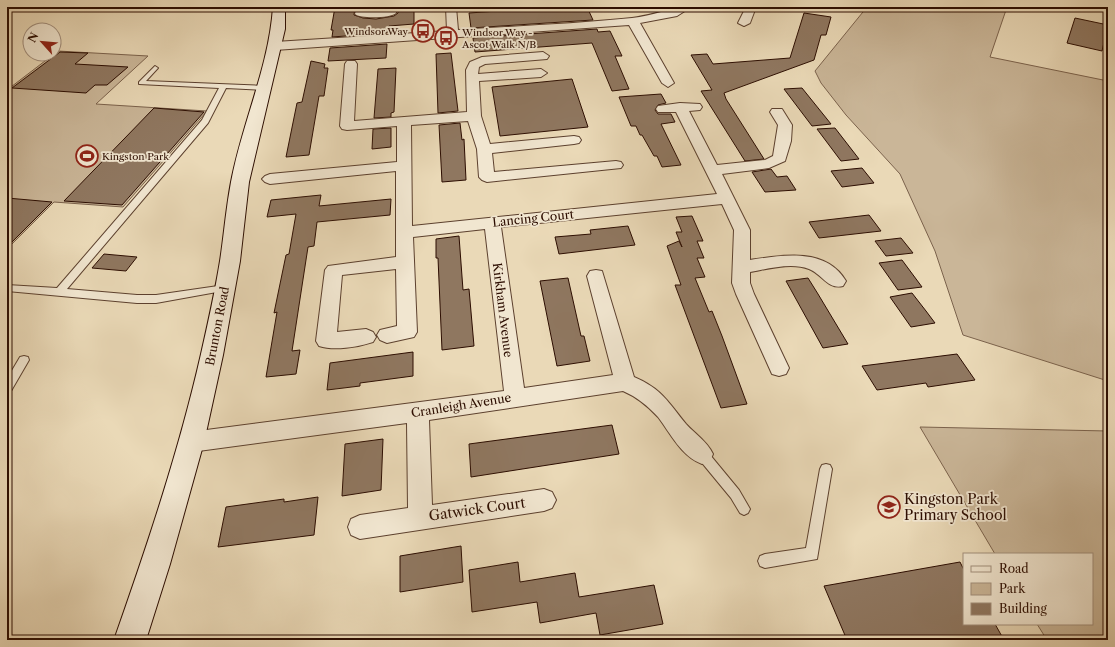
<svg xmlns="http://www.w3.org/2000/svg" width="1115" height="647" viewBox="0 0 1115 647" font-family="'Libre Caslon Text',serif">
<rect width="100%" height="100%" fill="#ead9b7"/>
<filter id="stains"><feTurbulence type="fractalNoise" baseFrequency=".005" numOctaves="4"/><feColorMatrix values="0 0 0 0 .2 0 0 0 0 .09 0 0 0 0 .02 0 0 0 .5 -.17"/></filter>
<radialGradient id="worn" r=".72"><stop offset=".6" stop-color="#630" stop-opacity="0"/><stop offset="1" stop-color="#630" stop-opacity=".3"/></radialGradient>
<path fill="#cab698" stroke="#7b624c" d="M867 7H1007L990 57 1108 81V381L963 335 935 251 900 174 846 115 821 83 815 71Z
M58 51 148 56 96 104 207 111 123 207 54 202 7 249V90Z
M920 427 1108 431V640H1047L1037 624H1092V554H995Z"/>
<path fill="#8f7760" stroke="#2c0d01" d="M335 7H355L354 15 363 18 376 19 394 16 398 13V7H414V24L389 26 387 33 332 37 333 30H331Z
M556 7H587L593 20 471 28 469 13Z
M804 13 831 17 826 35H821L814 60 724 93 726 99 764 159 745 161 701 91 712 90 691 55 707 54 713 64 790 58Z
M1075 18 1108 25 1102 51 1067 43Z
M597 29 598 32 610 31 622 56H615L629 89 612 91 592 43 475 52 473 38Z
M387 44 386 58 328 61 330 48Z
M60 52 88 53 75 64 128 67 107 85H95L86 93 12 88Z
M451 53 458 111 438 113 436 54Z
M311 61 325 64 324 68H328L324 96H319L309 155 286 157 297 103 302 102Z
M396 68 394 112 391 113V117L374 118 378 69Z
M572 79 588 127 500 136 492 87Z
M802 88 831 124 812 126 784 89Z
M661 94 666 103 658 105 655 110 658 114H671L675 122 661 124 681 165 662 167 657 156H654L642 135H640L636 126H631L619 97Z
M154 108 204 112 122 205 64 201Z
M460 123 462 140 464 139 466 180 442 182 439 125Z
M391 128V147L372 149 373 129Z
M835 128 859 159 841 161 817 129Z
M862 168 874 183 842 187 831 171Z
M771 169 777 177 787 176 796 190 765 192 752 172Z
M321 195 319 206 391 199 390 215 317 222 314 246 308 247 292 351 300 350 296 374 266 377 277 312 274 313 286 255 289 254 296 214 267 217 271 200Z
M7 198 52 202 7 247Z
M869 215 881 231 819 238 809 222Z
M692 216 703 241H697L704 258H697L705 277 695 278 709 312 712 311 722 336 747 404 721 408 675 285H681L667 246 679 241 682 247 676 232H682L676 217Z
M628 226 635 245 559 254 555 237 591 234 590 230Z
M459 236 463 290 469 289 474 346 442 350 438 258H436V239Z
M901 238 913 253 886 256 875 241Z
M104 254 137 257 126 271 92 268Z
M902 260 922 287 898 290 879 263Z
M568 278 581 336H584L590 361 557 366 540 281Z
M808 278 818 294 848 344 823 348 786 281Z
M912 293 926 311 935 323 911 327 890 297Z
M413 352V376L360 383V386L327 390 330 363Z
M957 354 975 380 928 387 926 383 877 390 862 366Z
M612 425 619 454 471 477 469 444Z
M383 439 381 490 342 496 345 444Z
M318 497 314 535 218 547 226 507 284 499V502Z
M461 546 463 582 400 592V556Z
M518 562 520 582 575 573 579 597 654 585 663 624 600 635 596 613 540 623 537 602 472 612 469 570Z
M960 562 964 570V624H995L1004 640H847L824 586Z"/>
<g fill="none" stroke-linecap="round" stroke-linejoin="round">
<g stroke="#5c402e" stroke-width="2">
<path id="lane" d="M155 66 158 68 146 81 265 86 268 88 265 90 226 88 208 123 67 289 137 295H156L225 285 228 286 230 288 228 290 156 303H137L7 291V285L57 288 202 120 219 88 139 84V82Z
M24 356 28 357 29 360 11 391 7 393V379L20 357Z
M702 449 706 450 739 490 750 509 748 513 744 515 740 513 731 498 698 458 696 454 698 450Z
M826 464 830 465 832 469 817 559 765 568 760 566 758 561 760 556 765 554 806 548 820 469 822 465Z"/>
</g>
<g stroke="#5c402e" stroke-width="2">
<path id="street" d="M357 7H367V11L386 10V7H396V13C392 18 360 19 355 14Z
M446 7H456L458 30C516 26 574 24 632 18 652 16 672 7 691 7L677 16 640 23 674 83 668 87 662 83 629 25 275 50 269 46 275 42 447 31Z
M746 7H756L750 23 744 26 738 23Z
M543 52 549 56 547 59 485 64 479 67 478 74 541 69 547 73 541 77 479 81 481 116 490 144 574 136 579 137 581 140 579 143 574 144 492 153 494 172 616 161 621 162 623 165 621 168 487 182 482 180 479 177 477 149 468 121 411 125 412 226 717 194 676 112H658L656 109 658 106 680 103 700 104 702 107 700 110 689 111 717 165 765 160 773 156 778 125 770 112 772 109H782L792 125 791 141 785 161 769 168 722 174 750 230V260C782 255 826 247 846 281L843 286C828 290 822 274 809 269 791 262 768 269 750 272V283L754 294 789 368 786 374 779 376 772 374 736 294 732 283 734 230 722 204 501 227 524 388 613 375 587 276 590 271 596 270 602 271 634 377C662 389 668 402 686 424 695 434 707 441 713 454L710 461 702 464C681 456 671 434 658 417 648 406 637 397 623 391L429 420 432 505 544 489 552 492 556 500 552 508 544 511 360 539 351 535 348 527 351 519 360 515 408 508 407 423 191 452 183 449 180 442 183 435 191 432 504 391 485 229 413 237 417 332 414 337 387 343 380 340 377 335 380 330 397 326 396 269 342 275 337 332 366 329 373 332 376 337 373 342C358 347 334 351 319 346L316 341 325 270 328 266 396 257V171L270 184 265 182 262 179 265 176 270 174 397 162V126L347 130 342 129 340 126 345 64 347 61H355L357 64 354 121 467 112 466 70 470 62 482 57Z"/>
</g>
<g stroke="#2c0d01" stroke-width="2">
<path id="secondary" d="M273 7H285V29L249 182 240 261 223 355 204 442 170 564 146 640H114C147 546 179 451 201 354 208 323 215 292 220 261 224 235 226 208 231 182 242 123 269 67 273 7Z"/>
</g>
<use href="#lane" fill="#f1e6d0" fill-rule="evenodd"/>
<use href="#street" fill="#f1e6d0" fill-rule="evenodd"/>
<use href="#secondary" fill="#f1e6d0" fill-rule="evenodd"/>
</g>
<defs>
<g id="bus-ring" transform="scale(1.15)"><circle r="9.5" fill="#f1e6d0" stroke="#8f2418" stroke-width="1.5"/><path d="M-5-6H5V4H4V6H2V4H-2V6H-4V4H-5ZM-3.5-4V0h7V-4ZM-3.5 1.2v1.5H-2V1.2ZM2 1.2v1.5H3.5V1.2Z" fill="#8f2418"/></g>
<g id="stadium-ring" transform="scale(1.15)"><circle r="9.5" fill="#f1e6d0" stroke="#8f2418" stroke-width="1.5"/><path d="M0-5a6.5 5 0 1 0 0 10a6.5 5 0 1 0 0-10ZM-3.5-1.8h7v3.6h-7Z" fill="#8f2418"/></g>
<g id="school-ring" transform="scale(1.15)"><circle r="9.5" fill="#f1e6d0" stroke="#8f2418" stroke-width="1.5"/><path d="M0-5L7-2L0 1L-7-2ZM-4 1L0 2.5L4 1V4Q0 6-4 4Z" fill="#8f2418"/></g>
</defs>
<g fill-rule="evenodd">
<use href="#bus-ring" x="423" y="31"/>
<use href="#bus-ring" x="446" y="38"/>
<use href="#stadium-ring" x="87" y="156"/>
<use href="#school-ring" x="889" y="507"/>
</g>
<g text-anchor="middle" dominant-baseline="central" stroke-width="3.5" stroke-linejoin="round" paint-order="stroke">
<g font-size="10" fill="#2c0d01" stroke="#f1e6d0" text-anchor="start">
<text x="408" y="31" text-anchor="end">Windsor Way</text>
<text x="462" y="32">Windsor Way -<tspan x="462" dy="12">Ascot Walk N/B</tspan></text>
<text x="102" y="156">Kingston Park</text>
</g>
<g font-size="12" fill="#2c0d01" stroke="#f1e6d0">
<text transform="translate(533 218) rotate(-6)">Lancing Court</text>
<text transform="translate(503 310) rotate(83)">Kirkham Avenue</text>
<text transform="translate(217 326) rotate(-79)">Brunton Road</text>
<text transform="translate(461 405) rotate(-9)">Cranleigh Avenue</text>
</g>
<g font-size="14" fill="#2c0d01" stroke="#f1e6d0" text-anchor="start">
<text x="904" y="499">Kingston Park<tspan x="904" dy="16">Primary School</tspan></text>
</g>
<g font-size="14" fill="#2c0d01" stroke="#f1e6d0">
<text transform="translate(477 509) rotate(-8)">Gatwick Court</text>
</g>
</g>
<rect width="1115" height="647" fill="none" stroke="#ead9b7" stroke-width="24"/>
<rect x="8" y="8" width="1099" height="631" fill="none" stroke="#2c0d01" stroke-width="2"/>
<rect x="12" y="12" width="1091" height="623" fill="none" stroke="#2c0d01"/>
<rect x="963" y="553" width="130" height="72" fill="#f1e6d0" stroke="#a28f7d"/>
<rect x="971" y="566" width="20" height="6" fill="#f1e6d0" stroke="#a28f7d"/>
<text x="999" y="573" font-size="12" fill="#2c0d01">Road</text>
<rect x="971" y="583" width="20" height="12" fill="#cab698" stroke="#a28f7d"/>
<text x="999" y="593" font-size="12" fill="#2c0d01">Park</text>
<rect x="971" y="603" width="20" height="12" fill="#8f7760" stroke="#a28f7d"/>
<text x="999" y="613" font-size="12" fill="#2c0d01">Building</text>
<g transform="translate(42 42) rotate(297)"><circle r="19" fill="#f1e6d0" stroke="#a28f7d"/>
<path d="M0-3L7 15L0 10L-7 15Z" fill="#8f2418"/>
<text y="-6" font-size="11" font-weight="bold" text-anchor="middle" fill="#2c0d01">N</text>
</g>
<rect width="100%" height="100%" filter="url(#stains)"/>
<rect width="100%" height="100%" fill="url(#worn)"/>
</svg>
